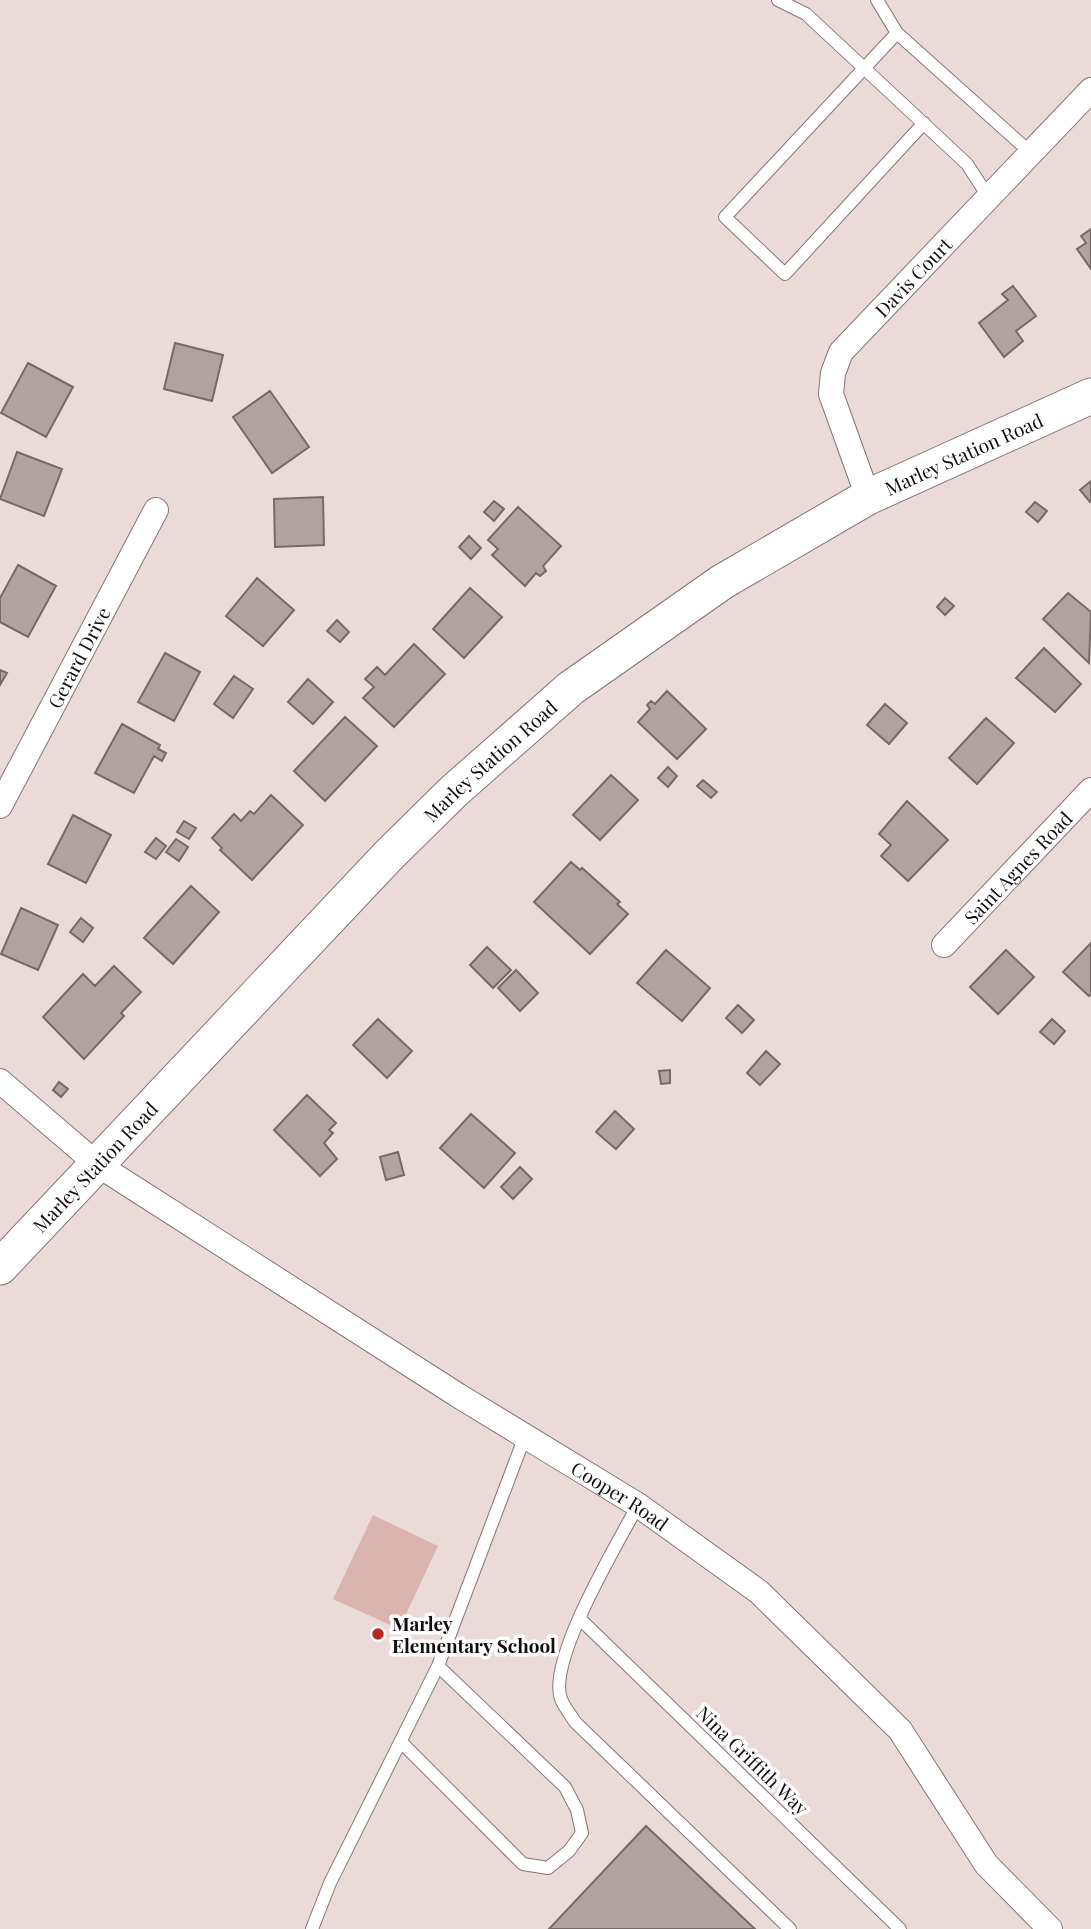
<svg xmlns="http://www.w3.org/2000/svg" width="1091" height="1929" viewBox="0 0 1091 1929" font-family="'Playfair Display',serif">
<rect width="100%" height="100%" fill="#eadbd9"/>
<path fill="#dab4ae" d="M373 1515 438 1546 399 1629 333 1599Z"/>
<path fill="#b0a2a0" stroke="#766967" stroke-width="2" d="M1091 229V269L1077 249 1086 243 1081 236Z
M1013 286 1036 316 1016 331 1023 341 1004 357 979 323 1008 300 1002 294Z
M175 343 223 355 212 401 164 389Z
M28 363 73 387 46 437 1 413Z
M270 391 309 447 272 473 233 417Z
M17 452 62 469 44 516 0 499Z
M1091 481V501L1090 502 1080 490Z
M323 497 324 545 275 547 274 499Z
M494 501 504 509 494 521 484 512Z
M1035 502 1047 511 1038 522 1026 512Z
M518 507 561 546 543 566 546 571 540 576 536 573 525 586 492 555 498 549 488 540Z
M469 536 481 548 471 559 459 547Z
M18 565 56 586 28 637 0 622V598Z
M257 578 294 610 263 646 226 616Z
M470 588 502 617 464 658 433 629Z
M1068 593 1091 612 1089 663 1043 619Z
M945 598 954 606 945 615 937 607Z
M337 620 349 632 340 642 327 631Z
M414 644 445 674 394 727 363 698 374 687 365 679 377 667 385 675Z
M1044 648 1081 684 1055 712 1016 678Z
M165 653 200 672 174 721 138 702Z
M0 670 7 673 0 685Z
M234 676 253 689 233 718 214 704Z
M308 679 333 702 313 724 288 702Z
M667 691 706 729 677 759 638 722 650 709 647 705 651 701 655 704Z
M885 704 907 723 889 744 867 725Z
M345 717 377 746 325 801 294 771Z
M986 718 1014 743 977 784 949 758Z
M122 724 160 745 158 749 166 753 162 761 154 756 134 793 95 773Z
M668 767 677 776 668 787 658 778Z
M611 775 638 800 600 840 573 815Z
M703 780 717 792 711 798 697 786Z
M271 795 303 825 252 880 220 850 222 848 212 838 234 814 241 821 250 811 254 814Z
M907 801 948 840 908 881 881 856 891 845 879 834Z
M73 815 111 835 86 883 48 864Z
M184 821 196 828 189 839 177 832Z
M156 838 166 846 156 859 145 852Z
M176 839 188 847 179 861 166 852Z
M571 862 580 870 582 868 620 902 617 904 628 914 590 954 534 902Z
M191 886 219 912 173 964 144 938Z
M21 908 58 925 38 970 1 954Z
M81 918 93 928 83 942 70 932Z
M1091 943V994L1089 996 1063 972Z
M487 947 511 970 493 988 470 965Z
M666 950 710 988 682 1021 637 983Z
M1006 950 1034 977 998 1014 970 987Z
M114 966 141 992 121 1013 124 1016 84 1059 43 1017 83 974 95 986Z
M516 970 538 993 520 1011 498 988Z
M738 1005 754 1020 742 1033 726 1018Z
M378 1019 412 1051 387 1078 353 1045Z
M1052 1019 1065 1031 1054 1044 1040 1032Z
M766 1051 780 1064 760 1085 747 1073Z
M670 1070V1083L661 1084 659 1071Z
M59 1082 68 1089 61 1097 53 1090Z
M307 1095 336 1123 329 1130 333 1133 324 1143 337 1159 320 1176 274 1130Z
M615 1111 634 1129 616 1149 596 1132Z
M471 1114 515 1153 484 1188 440 1148Z
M398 1152 404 1175 386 1180 380 1157Z
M520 1167 532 1179 513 1199 501 1187Z
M646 1826 755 1929H549Z"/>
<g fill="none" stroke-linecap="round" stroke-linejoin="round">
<g stroke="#837674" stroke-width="14">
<path id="lane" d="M778 0 806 14 967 164 989 198
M877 0 897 33 1031 153
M897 33 725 217 785 274 924 123
M638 1505C618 1543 547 1660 561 1699 564 1707 571 1715 575 1722L790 1929
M579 1618 900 1929
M401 1742 523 1864 548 1868 569 1851 582 1833 577 1810 565 1787 438 1666
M312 1929 330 1883 438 1666 525 1436"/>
</g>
<g stroke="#837674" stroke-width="26">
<g id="street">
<path id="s1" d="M868 497 831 394 833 373 841 352 1091 90"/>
<path id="s2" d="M0 806 156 510"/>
<path id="s3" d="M944 945 1091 790"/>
<path id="s4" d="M0 1081 98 1165 459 1396 638 1505 759 1592 900 1730 986 1864 1050 1929"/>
</g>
</g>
<g stroke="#837674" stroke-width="37">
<g id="secondary">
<path id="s5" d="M0 1267 389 855 454 791 571 688 722 582 868 497 1091 396"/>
</g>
</g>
<use href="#lane" stroke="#fff" stroke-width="12"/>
<use href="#street" stroke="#fff" stroke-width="24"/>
<use href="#secondary" stroke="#fff" stroke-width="35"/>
</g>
<circle fill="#b72922" stroke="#fff" stroke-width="2.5" cx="378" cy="1634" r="7"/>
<g text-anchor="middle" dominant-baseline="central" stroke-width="7" stroke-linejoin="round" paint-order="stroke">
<g font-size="19" fill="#120d0c" stroke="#fff">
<text stroke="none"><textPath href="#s1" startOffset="257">Davis Court</textPath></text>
<text stroke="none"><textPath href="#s5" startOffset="1272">Marley Station Road</textPath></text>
<text stroke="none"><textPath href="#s2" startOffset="168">Gerard Drive</textPath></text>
<text stroke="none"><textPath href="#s5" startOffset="705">Marley Station Road</textPath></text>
<text stroke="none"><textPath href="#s3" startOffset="107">Saint Agnes Road</textPath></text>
<text stroke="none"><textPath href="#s5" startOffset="138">Marley Station Road</textPath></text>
<text stroke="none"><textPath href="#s4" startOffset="747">Cooper Road</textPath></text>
<text transform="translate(753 1760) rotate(44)">Nina Griffith Way</text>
</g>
<g font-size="19" font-weight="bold" fill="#120d0c" stroke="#fff" text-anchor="start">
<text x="392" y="1623">Marley<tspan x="392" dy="22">Elementary School</tspan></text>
</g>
</g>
</svg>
